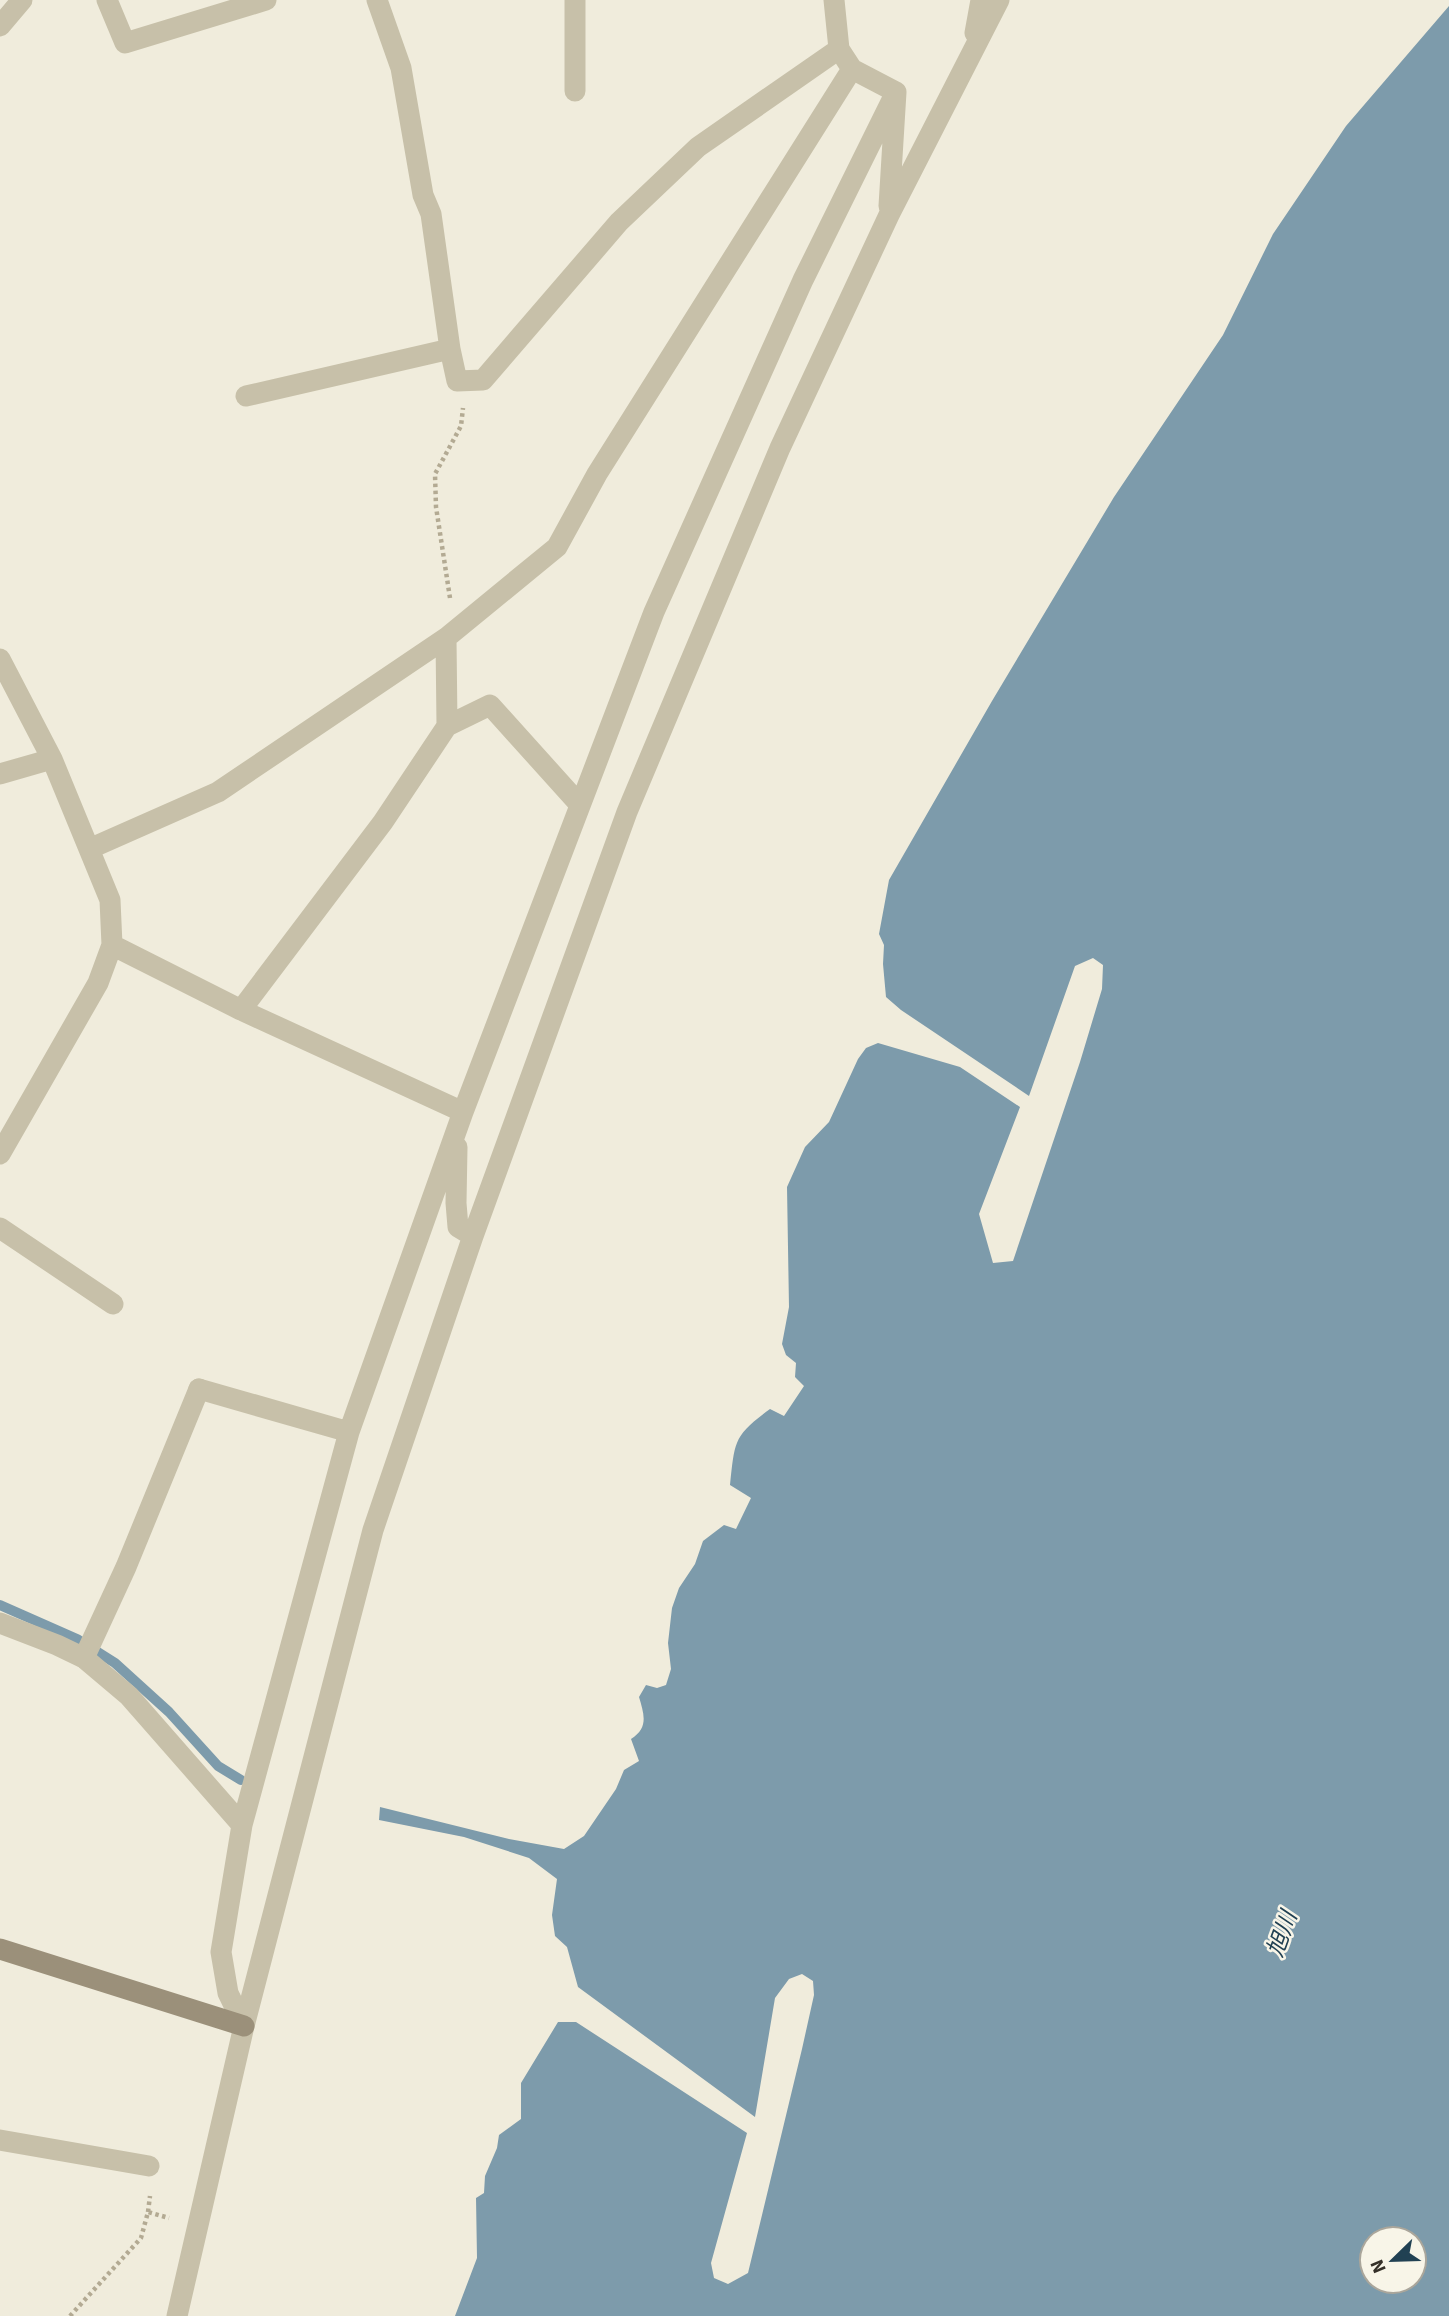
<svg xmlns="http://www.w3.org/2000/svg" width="1449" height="2316" viewBox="0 0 1449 2316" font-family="'Source Sans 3','Noto Sans JP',sans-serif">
<rect width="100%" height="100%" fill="#f0ecdc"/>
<path fill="#7d9bab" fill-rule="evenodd" d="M1449 6V2316H455L477 2258 476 2198 484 2193 485 2176 497 2148 499 2135 521 2119V2083L558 2022H576L747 2133 711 2263 714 2278 728 2284 748 2273 802 2049 814 1995 813 1981 802 1974 789 1979 775 1998 755 2117 578 1987 567 1947 555 1936 552 1915 557 1879 529 1858 464 1837 379 1820 380 1807 509 1839 564 1849 584 1836 616 1789 624 1770 639 1761 631 1739C649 1728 644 1714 639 1697L646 1685 657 1688 666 1685 671 1669 668 1643 672 1608 679 1588 695 1564 703 1541 724 1525 736 1529 751 1498 730 1485C735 1441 733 1436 770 1409L784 1416 804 1386 795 1377 796 1363 786 1355 782 1344 789 1307 787 1187 805 1147 829 1122 858 1059 866 1048 878 1043 960 1067 1020 1107 979 1214 993 1263 1013 1261 1080 1062 1102 989 1103 965 1093 958 1075 966 1029 1096 901 1010 886 997 883 964 884 945 879 934 889 880 992 701 1114 497 1223 335 1273 234 1346 126ZM1414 2239V2281H1372V2239Z"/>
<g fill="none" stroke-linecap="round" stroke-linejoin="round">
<path stroke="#7d9bab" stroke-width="10" d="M0 1605 77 1639 115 1663 169 1712 218 1766 241 1780"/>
<path stroke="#b3aa93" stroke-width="4.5" stroke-dasharray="3.5 3.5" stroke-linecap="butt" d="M450 598 436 507 435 474 461 426 463 408
M148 2212 150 2196
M70 2316 141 2238 148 2212 169 2218"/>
<path stroke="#c7c0a9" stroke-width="21" d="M84 1658 126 1567 199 1389"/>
<path stroke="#c7c0a9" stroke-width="21" d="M107 0 125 43 266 0
M377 0 401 68 423 195 431 214 450 349 457 381 483 380 619 222 698 147 839 49
M575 0V91
M834 0 839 49 852 69 896 92 889 206
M0 26 22 0
M975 33 981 0
M246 396 450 349
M0 659 52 759 110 900 112 945 98 983 0 1154
M447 726 490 705 580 805
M0 774 52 759
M89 849 218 792 446 638 557 547 597 474 852 69
M112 945 241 1010 463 1112
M241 1010 383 822 447 726 446 638
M457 1147 456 1203 458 1227 473 1236
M0 1228 113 1304
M199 1389 349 1432
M0 1623 57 1645 84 1658 129 1696 242 1825
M244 2026 228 1993 221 1952 242 1825 349 1432 463 1112 654 612 803 280 896 92
M0 2140 149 2166
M177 2316 244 2026 373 1530 473 1236 627 812 780 448 889 215 999 0"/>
<path stroke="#9b907a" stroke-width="21" d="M0 1949 244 2026"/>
</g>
<g text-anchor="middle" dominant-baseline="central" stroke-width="5" stroke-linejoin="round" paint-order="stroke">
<g font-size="23" font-style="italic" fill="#214153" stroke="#f8f5e8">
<text transform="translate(1282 1934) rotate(-70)">旭川</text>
</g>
</g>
<g transform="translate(1393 2260) rotate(247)"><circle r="33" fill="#f8f5e8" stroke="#aaa69b" stroke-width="2"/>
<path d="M0-5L12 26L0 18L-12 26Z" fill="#214153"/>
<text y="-10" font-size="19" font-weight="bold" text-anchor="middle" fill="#353028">N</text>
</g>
</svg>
